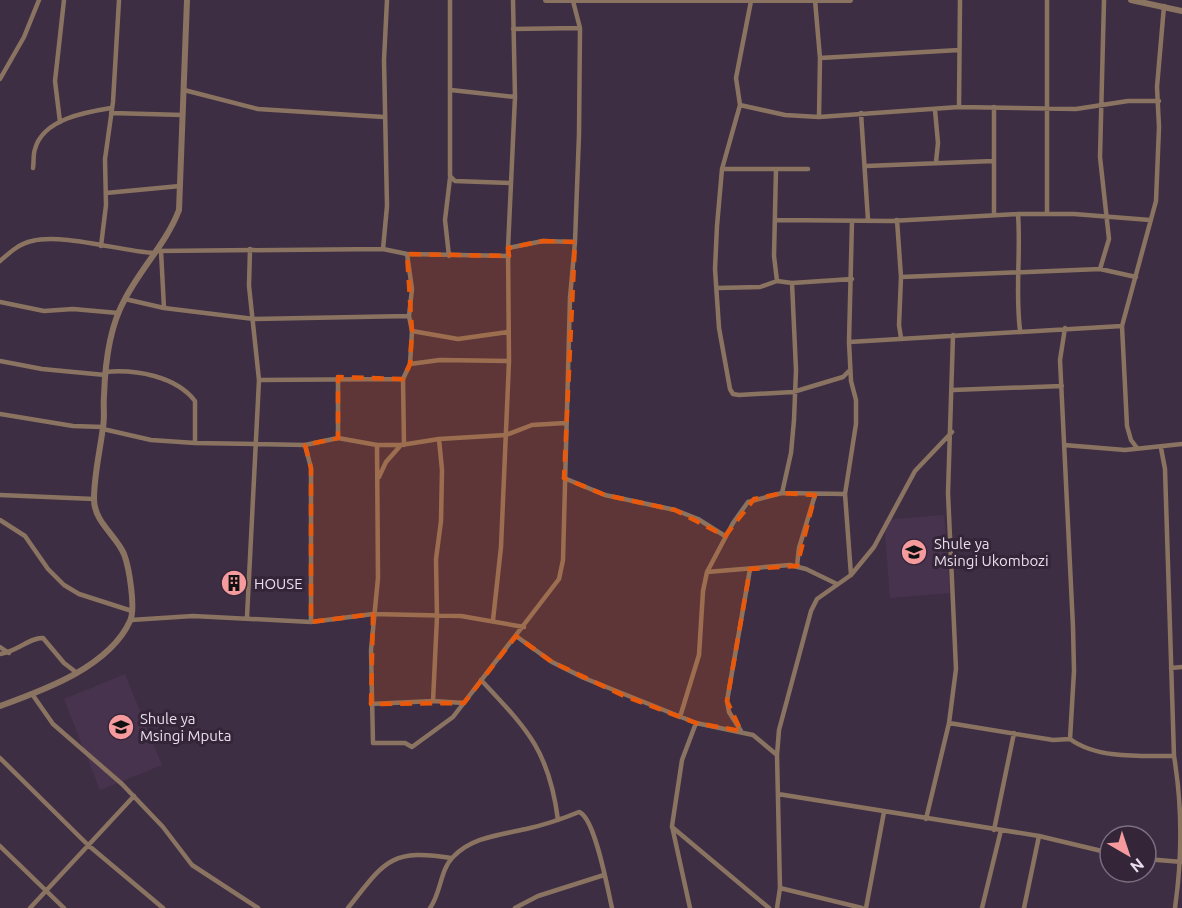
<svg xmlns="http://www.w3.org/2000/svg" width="1182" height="908" viewBox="0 0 1182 908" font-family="Ubuntu,sans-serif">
<rect width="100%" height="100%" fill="#3e2e43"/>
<path fill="#48334e" d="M944 515 950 593 890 598 884 520Z
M125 674 162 765 100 790 64 699Z"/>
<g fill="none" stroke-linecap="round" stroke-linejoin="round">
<path stroke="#8a7461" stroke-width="4.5" d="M450 0V176L455 181 510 183
M815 0 820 58 819 117
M1047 0V214
M751 1 736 78 740 105 722 169 717 226 715 269 719 328 730 389 733 394 739 395 793 392 843 377 850 370
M513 29 580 28
M820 58 959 50
M0 79 24 37 39 0
M184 90 258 109 384 117
M451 90 515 97
M740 105 785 115 819 117 959 107 1076 109 1128 101H1159
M959 107 960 0
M935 110 938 143 936 162
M111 113 183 115
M861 113 868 220
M60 122 55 81 64 0
M866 166 993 161
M33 168C34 162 33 154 35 149 43 119 86 112 111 108
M722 169H808
M776 169 774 256 777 281
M106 193 180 186
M1018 214C1021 253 1015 291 1020 330
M994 215V107
M776 220 891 221 1018 214H1074L1150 220
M897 220 901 277 899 325 901 338
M101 246 106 205 105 159 113 102 119 0
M508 248 543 241 575 242
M383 249 387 206 384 60 387 0
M156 251 383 249 407 254 509 256
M161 251 164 308
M449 256 445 220 450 178
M0 261C9 253 20 243 32 241 62 233 120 251 154 253
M1100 269 1109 239 1100 157 1104 0
M901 277 1100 269 1136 277
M792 283 852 279
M125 299 164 308 254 319 409 316
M0 302 44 311 73 309 118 313
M1065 328 1060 360 1073 627 1074 671 1070 739C1097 759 1142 756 1174 756
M412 331 458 339 508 332
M849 342 1122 326
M0 361 42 369 105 375
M410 364 440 360 509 361
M105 372C135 369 176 376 195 401V443
M338 377V438
M259 380 403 379
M953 390 1062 386
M0 414 73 426 103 427
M103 429 151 440 195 443 305 445 338 438 377 445H401L439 439 506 435 532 425 565 423
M305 445 311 468V622
M377 445 378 578 371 650 373 743H405L412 747 453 717 559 579 563 560 570 298 575 242 579 134 580 28 573 1
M404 445 403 379 410 364 412 331 409 316 412 289 407 254
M1064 445 1125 450 1182 444
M1137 448 1131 440 1127 426 1122 326 1156 201 1159 127 1157 87 1164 6
M1161 448 1165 469 1174 756C1182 804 1182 859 1175 908
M379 477 386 462 401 445
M564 478 605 495 675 510 698 519 725 536
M782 493 845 494
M0 495 94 499
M0 520 25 536 48 569 64 585 79 594 132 611
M797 566 799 548 815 495
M707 572 790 565 806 569 837 584
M851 575 845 494 856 424V400L851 381 849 342 852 221
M247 617 259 380 249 286 250 249
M131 620 193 616 311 622 373 614 461 616 524 627
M493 620 501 547 509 361 508 248 515 97 513 0
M516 636 552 662 584 678 696 723 753 735 777 755
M0 647 9 653
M0 654C16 652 31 637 43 638L64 663 77 673
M1171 668 1182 667
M481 680C527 729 549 750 558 820
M32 694 53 724 122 784 163 827 192 865 258 908
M433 701 437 617 436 559 441 521 442 470 439 439
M371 704 433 701 464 703
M680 717 699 655 703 591 707 572 733 523 748 502 782 493 791 453 794 420 796 370 792 283 777 281 760 287 717 288
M949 723 1053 740 1070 739
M741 731 729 712 727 701 750 569
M0 758 88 845 163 908
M778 794 1039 836 1110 853
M926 819 949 723 956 669 948 493 953 335
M672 827 769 908
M994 830 1014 733
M0 846 64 908
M1146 859 1182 862
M780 888 862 908
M30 908 134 796
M348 908C384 863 389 848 451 858
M430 908C441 893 440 870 453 857 472 837 500 835 526 829 544 825 562 819 579 812 595 817 608 891 612 908
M515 908 538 896 604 875
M690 908 672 826 682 760 696 723
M777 908 780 888 777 755 779 730 811 611 817 599 851 575 874 547 915 471 952 432
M866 908 884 812
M982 908 1001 830
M1024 908 1039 836"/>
<path stroke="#8a7461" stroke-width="6" d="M546 0H850
M1131 0 1182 11
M0 706C44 690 109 667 130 621 136 609 129 567 124 554 116 535 94 522 94 499 94 475 100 451 103 427 105 417 103 406 104 396 105 364 109 327 125 299 141 268 167 242 179 210L187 0"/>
</g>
<path fill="#e8590c" fill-opacity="0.2" stroke="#e8590c" stroke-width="4.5" stroke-dasharray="12 8" stroke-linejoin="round" d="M543 241 575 242 564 478 605 495 675 510 725 536 754 499 782 493 815 495 797 566 750 569 727 701 741 731 696 723 622 695 552 662 516 636 464 703 371 704 373 614 311 622V468L305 445 338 438V377L403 379 410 364 412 331 407 254 509 256 508 248Z"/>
<defs>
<g id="school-disc" transform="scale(1.35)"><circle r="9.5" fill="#f59b9d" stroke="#342539"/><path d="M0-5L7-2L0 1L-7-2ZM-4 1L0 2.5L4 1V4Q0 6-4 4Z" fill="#111"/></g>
<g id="building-disc" transform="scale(1.35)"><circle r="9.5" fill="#f59b9d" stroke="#342539"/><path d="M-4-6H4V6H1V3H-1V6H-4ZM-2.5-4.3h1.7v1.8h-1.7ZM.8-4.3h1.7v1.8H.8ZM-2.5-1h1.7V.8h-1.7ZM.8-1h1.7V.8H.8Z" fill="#111"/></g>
</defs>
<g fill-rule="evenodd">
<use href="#school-disc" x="914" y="552"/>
<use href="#building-disc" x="234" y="583"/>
<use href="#school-disc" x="121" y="727"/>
</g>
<g text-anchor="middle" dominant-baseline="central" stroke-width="6" stroke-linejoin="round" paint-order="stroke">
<g font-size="15" fill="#e9dfec" stroke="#342539" text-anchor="start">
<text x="934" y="543">Shule ya<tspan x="934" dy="17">Msingi Ukombozi</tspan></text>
<text x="254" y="583">HOUSE</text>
<text x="140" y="718">Shule ya<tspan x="140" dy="17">Msingi Mputa</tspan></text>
</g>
</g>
<g transform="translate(1128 854) rotate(141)"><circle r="28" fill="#342539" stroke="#7c6f81" stroke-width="1.5"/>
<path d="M0-4.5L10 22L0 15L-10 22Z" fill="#f59b9d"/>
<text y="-9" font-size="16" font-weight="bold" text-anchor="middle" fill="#e9dfec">N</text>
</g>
</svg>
